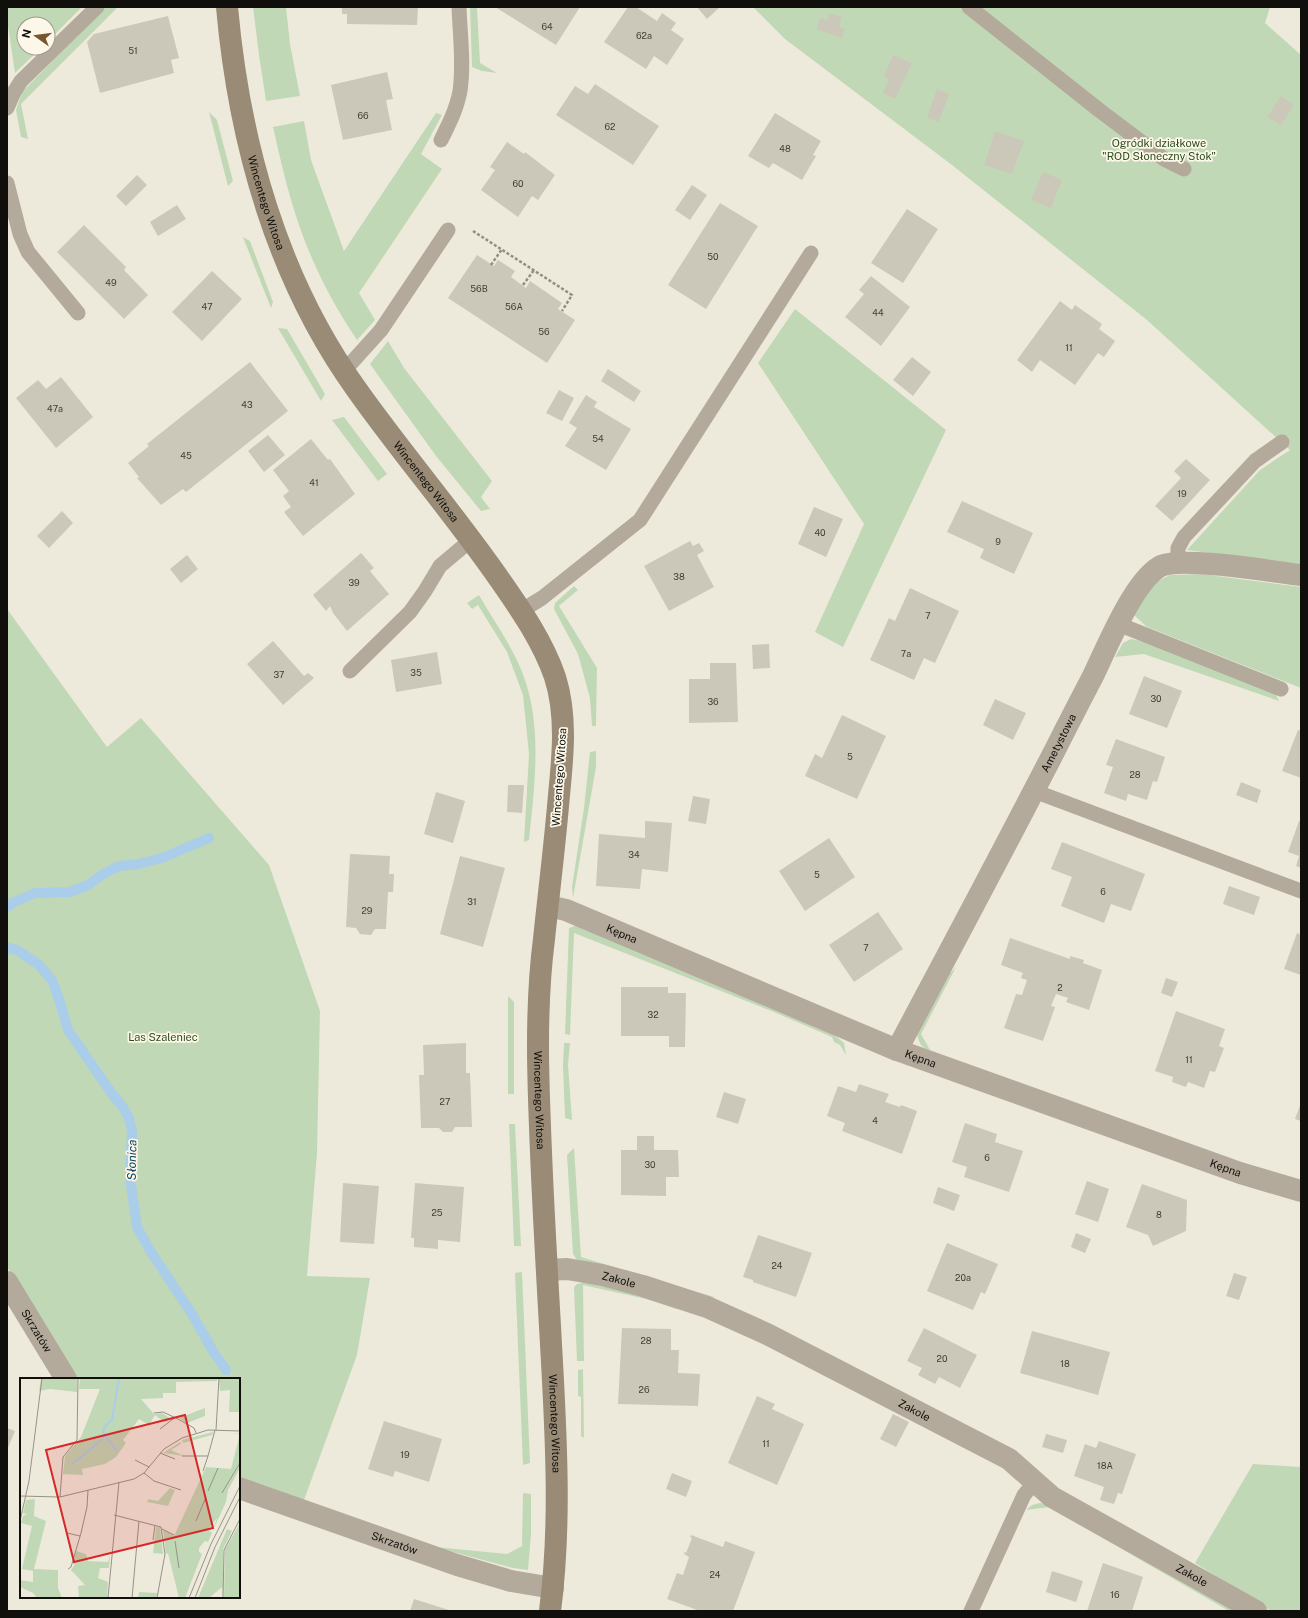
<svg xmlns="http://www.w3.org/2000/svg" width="1308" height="1618" viewBox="0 0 1308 1618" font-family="'Public Sans',sans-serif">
<rect width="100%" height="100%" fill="#eeeadb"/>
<path fill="#c0d8b6" d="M7 7H82L48 41V24H24V48H41L15 73 7 20Z
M105 7H118L21 104 28 139 21 137 16 110 22 92Z
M253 7H286L290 44 300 96 266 101 259 55Z
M470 7H477L480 63 497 73 482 71 472 67Z
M753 7H1270L1265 23 1301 55V565L1187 550 1260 470 1290 450 1147 320 952 165 785 39Z
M209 112 217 120 233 181 228 186Z
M436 113 442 115 421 154 442 169 359 293 375 320 357 340C332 303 311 262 297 219 287 189 280 158 273 127L304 121 311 160 344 251Z
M243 237 250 241 273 302 271 308Z
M795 309 946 430 843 647 815 632 864 524 758 363Z
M278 328 287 329 325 394 321 401Z
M388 341 404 368 492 481 481 497 490 509 481 511 436 456 370 364Z
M344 417 387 474 378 481 332 420Z
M1201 574 1301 587V688L1147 627 1134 615 1154 583 1170 575Z
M574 586 578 590 559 606 597 668 596 726H592L590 698 578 654 554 609 555 603Z
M479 595C495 623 517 653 526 683 542 733 534 790 529 840L524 842 529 754 523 695 507 652 478 605 472 609 467 603Z
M7 609 107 747 141 718 269 865 320 1011 317 1153 307 1276 370 1278 357 1355 304 1500 239 1477V1379H78L50 1332 7 1267Z
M1131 639 1141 641 1274 691 1279 701 1144 654 1115 657 1123 643Z
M596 751V767L573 898 572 887 584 808 590 752Z
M577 925 833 1034 844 1043 846 1055 840 1045 834 1042 832 1037 774 1012 574 933 570 1035 565 1034 569 928Z
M956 967 921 1034 930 1050C921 1048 920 1044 917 1035L942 981Z
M508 996 514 1002V1094H508Z
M564 1043H570L568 1065 572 1120 565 1118 563 1065Z
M509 1124H515L521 1246H514Z
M574 1148 581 1257 714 1297 712 1301 577 1260 573 1254 567 1155Z
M522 1272 530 1463 523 1465 515 1273Z
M587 1282 677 1305V1309L646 1299 583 1285 584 1361H577L574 1287 577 1284Z
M583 1369 584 1438 581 1436V1397L578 1396V1370Z
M1253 1464 1301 1467V1611H1271L1195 1563Z
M523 1493 531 1494V1534L528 1570 513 1568 435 1547 507 1554 522 1546Z
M1040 1503 1051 1505 1239 1611H1229L1049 1507 1026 1510 1032 1505Z"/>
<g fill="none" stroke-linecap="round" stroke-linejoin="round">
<path stroke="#aacde9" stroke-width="10" d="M7 907 12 903 35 893 70 892 88 885 103 874 119 866 138 864 162 858 209 838
M7 948 17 950 38 964 52 980 59 999 68 1030 112 1094 123 1107 129 1118 132 1132 130 1178 137 1227 151 1252 192 1314 213 1351 226 1370"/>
</g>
<path fill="#ccc8b9" d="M342 7H418L417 25 347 24V14H342Z
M495 7H580L556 45Z
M628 7H636L657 21 662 13 676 23 671 30 684 39 667 65 654 56 646 69 604 42Z
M697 7H720L707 19Z
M829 13 842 17 839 27 845 29 842 38 816 29 820 18 827 20Z
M168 16 179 58 171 60 174 73 100 93 87 42 94 34Z
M893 55 912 63 895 99 883 93 889 79 884 76Z
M387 72 393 99 386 100 392 130 343 140 331 85Z
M595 84 659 126 633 165 556 115 575 86 588 94Z
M937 89 949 94 939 122 927 118Z
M1281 96 1294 105 1281 125 1267 117Z
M775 113 821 141 813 155 816 156 802 180 773 163 769 168 748 156Z
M995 131 1024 141 1012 174 984 165Z
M507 142 524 154 525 152 555 175 538 200 532 196 518 217 481 190 495 170 490 167Z
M1043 172 1062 180 1051 208 1031 200Z
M137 175 147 185 126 206 116 196Z
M692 185 707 195 690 220 675 210Z
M720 203 758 226 706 309 668 285Z
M177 205 186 219 158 236 150 222Z
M907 209 938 229 903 283 871 263Z
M84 225 126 267 124 270 148 295 124 319 57 252Z
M477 255 494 266 498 260 515 271 511 277 526 288 530 281 562 303 558 309 575 320 547 363 448 298Z
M212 271 242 299 202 341 172 312Z
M871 276 910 307 881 346 845 317 864 294 859 290Z
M1060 301 1072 310 1075 305 1102 324 1099 329 1115 341 1104 357 1098 353 1075 385 1040 360 1032 372 1017 360Z
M912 357 931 372 913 396 893 380Z
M250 362 288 411 186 492 183 489 161 505 137 478 139 477 128 463 149 446 147 444Z
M608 369 641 391 634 402 601 381Z
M61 377 93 417 56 448 16 398 38 380 46 389Z
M559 390 574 398 562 421 546 413Z
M586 395 597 402 594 407 631 429 606 470 565 446 577 428 569 423Z
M268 435 285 455 264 472 248 451Z
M311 439 328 460 330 459 355 494 303 536 284 512 291 507 283 496 289 491 273 470Z
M1186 459 1210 480 1172 521 1155 506 1181 478 1174 471Z
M962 501 1033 533 1014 574 980 558 984 549 947 532Z
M814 507 843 519 826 557 798 544Z
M62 511 73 523 49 548 37 536Z
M690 541 693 546 699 543 704 551 697 555 714 587 669 611 644 566Z
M361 553 374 568 370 571 389 594 347 631 333 613 330 606 326 611 313 595Z
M187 555 198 569 181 583 170 569Z
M910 588 959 611 935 663 924 658 914 680 870 660 889 618 895 621Z
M273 641 304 676 308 673 314 678 283 705 247 664Z
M769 644 770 668 753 669 752 645Z
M437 652 442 684 396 692 391 660Z
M710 663H736L738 722 689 723V679H710Z
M1144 676 1182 691 1167 728 1129 714Z
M995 699 1026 713 1013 740 983 725Z
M842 715 886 736 857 799 805 776 815 754 822 758Z
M1298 730 1301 731V778L1282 771Z
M1116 739 1165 757 1157 782 1153 781 1147 800 1128 794 1126 801 1104 793 1113 767 1106 765Z
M1241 782 1261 790 1257 803 1236 795Z
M508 785H524L522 813 507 812Z
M436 792 465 801 453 843 424 834Z
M693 796 710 799 706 824 688 821Z
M645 821 672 823 668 872 642 869 640 889 596 886 599 834 645 838Z
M1299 821 1301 822V868L1296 866 1299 856 1288 852Z
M829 838 855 877 805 911 779 871Z
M1062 842 1145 874 1131 911 1111 904 1104 923 1061 906 1072 877 1051 869Z
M350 854 390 856 389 874H394L393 892H388L386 929H375L371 935 360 934 356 928 346 927Z
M460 856 505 868 483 947 440 934Z
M1229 886 1260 897 1254 915 1223 904Z
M878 912 903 949 854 982 829 945Z
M1297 933 1301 935V975L1284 969Z
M1010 938 1070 959V956L1084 960 1083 963 1102 970 1089 1010 1066 1002 1068 998 1056 994 1051 1006 1055 1007 1043 1041 1004 1028 1016 994 1022 995 1027 980 1021 978 1023 973 1001 965Z
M1166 978 1178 982 1172 997 1161 993Z
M621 987H668V993H686L685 1047H669V1036H621Z
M1176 1011 1225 1029 1219 1046 1224 1048 1215 1072 1210 1071 1204 1088 1188 1082 1186 1087 1172 1082 1173 1077 1155 1071Z
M466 1043V1073H470L472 1127H455L452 1132H443L439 1128H421L419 1075H424L423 1045Z
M859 1084 889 1094 885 1102 900 1107 901 1105 917 1111 902 1154 842 1131 845 1123 827 1116 838 1086 856 1092Z
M724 1092 746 1099 738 1124 716 1117Z
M1301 1103V1121L1295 1119Z
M965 1123 997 1134 995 1142 1023 1151 1009 1192 964 1177 967 1167 952 1162Z
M637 1136H654V1150H678L679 1177H666V1196L621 1195V1150H637Z
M1087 1181 1109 1189 1098 1222 1075 1214Z
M343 1183 379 1186 374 1244 340 1242Z
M415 1183 464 1187 460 1242 438 1240V1249L414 1247V1238H411Z
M1142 1184 1187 1200 1186 1231 1153 1246 1148 1235 1126 1227Z
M938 1187 960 1195 954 1211 933 1203Z
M1076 1233 1091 1239 1085 1253 1071 1247Z
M758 1235 812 1253 796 1297 753 1282V1280L743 1277Z
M947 1243 998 1264 985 1294 981 1292 973 1310 927 1291Z
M1234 1273 1247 1277 1239 1300 1226 1296Z
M622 1328 671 1329V1350H679L678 1373 700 1374 698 1406 618 1404Z
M924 1328 977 1355 960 1388 939 1377 935 1384 918 1375 922 1368 907 1361Z
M1032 1331 1110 1352 1098 1395 1020 1373Z
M757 1396 775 1404 772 1409 804 1424 777 1485 728 1463Z
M893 1414 909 1422 896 1447 880 1439Z
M384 1421 442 1439 429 1482 395 1471 393 1477 368 1469Z
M7 1428 15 1431 7 1450Z
M1046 1434 1067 1440 1063 1453 1042 1447Z
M1099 1441 1136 1454 1122 1494 1118 1493 1114 1504 1100 1500 1104 1487 1074 1476 1085 1444 1096 1448Z
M672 1473 692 1481 686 1497 666 1489Z
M691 1535 723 1547 725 1541 755 1552 733 1611H700L667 1599 677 1573 683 1575 689 1557 684 1554V1552L686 1553 692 1538 690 1537Z
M1103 1563 1143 1577 1132 1611H1087Z
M1052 1571 1083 1581 1076 1602 1046 1592Z
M414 1599 452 1611H410Z"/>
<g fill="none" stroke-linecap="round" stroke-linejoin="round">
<path stroke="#918e84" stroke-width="2.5" stroke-dasharray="3 2" stroke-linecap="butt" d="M473 231 572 295 562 311
M491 265 502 249
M523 285 534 270"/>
<path stroke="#b4aa9b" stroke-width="15" d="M969 7 1099 110 1164 159 1184 169
M7 108 14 92 21 81 97 7
M441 140C449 124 457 108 460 91 464 64 460 35 459 7
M7 183 20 234 28 252 78 313
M344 371 381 330 448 230
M1178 563V548L1184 537 1255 461 1282 442
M521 611 542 598 640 520 811 253
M1118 624 1281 689
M350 671 410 612 425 591 440 566 472 539
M1034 791 1301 891
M971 1611 1024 1495 1034 1483"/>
<g stroke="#b4aa9b" stroke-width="22">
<path id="s1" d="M548 906 566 910 897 1050 1240 1173 1301 1191"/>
<path id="s2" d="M897 1050C950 950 1003 851 1055 750 1067 726 1080 701 1093 676 1107 647 1133 583 1159 567 1179 555 1274 572 1301 575"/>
<path id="s3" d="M547 1270 567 1269 602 1275 643 1286 707 1307 767 1334 1009 1459 1052 1497 1256 1611"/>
<path id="s4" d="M7 1282 66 1379"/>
<path id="s5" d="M239 1488 457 1565 511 1581 553 1588"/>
</g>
<path stroke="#998b75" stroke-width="22" id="s6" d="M227 7C239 142 277 279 357 390 403 455 455 515 500 580 521 610 543 642 555 677 567 715 563 755 559 795 555 843 549 891 544 939 535 1009 538 1081 541 1152 544 1228 549 1305 553 1381 557 1458 560 1534 550 1611"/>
</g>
<g text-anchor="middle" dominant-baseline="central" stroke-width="3.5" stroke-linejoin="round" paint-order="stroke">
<g font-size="9" fill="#403d36">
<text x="547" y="26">64</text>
<text x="644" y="35">62a</text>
<text x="133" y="50">51</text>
<text x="363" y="115">66</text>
<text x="610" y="126">62</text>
<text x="785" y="148">48</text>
<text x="518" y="183">60</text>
<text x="713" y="256">50</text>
<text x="111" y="282">49</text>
<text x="479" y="288">56B</text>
<text x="207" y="306">47</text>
<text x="514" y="306">56A</text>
<text x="878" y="312">44</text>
<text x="544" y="331">56</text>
<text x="1069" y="347">11</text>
<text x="247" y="404">43</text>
<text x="55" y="408">47a</text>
<text x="598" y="438">54</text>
<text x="186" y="455">45</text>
<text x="314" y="482">41</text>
<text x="1182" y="493">19</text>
<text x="820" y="532">40</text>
<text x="998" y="541">9</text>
<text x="679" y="576">38</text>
<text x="354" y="582">39</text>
<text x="928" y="615">7</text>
<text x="906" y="653">7a</text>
<text x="416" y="672">35</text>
<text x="279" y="674">37</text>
<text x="1156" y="698">30</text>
<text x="713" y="701">36</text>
<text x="850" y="756">5</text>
<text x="1135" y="774">28</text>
<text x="634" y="854">34</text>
<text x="817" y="874">5</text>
<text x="1103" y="891">6</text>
<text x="472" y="901">31</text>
<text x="367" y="910">29</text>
<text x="866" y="947">7</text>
<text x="1060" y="987">2</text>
<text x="653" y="1014">32</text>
<text x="1189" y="1059">11</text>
<text x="445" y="1101">27</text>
<text x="875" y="1120">4</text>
<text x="987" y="1157">6</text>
<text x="650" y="1164">30</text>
<text x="437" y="1212">25</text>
<text x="1159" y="1214">8</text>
<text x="777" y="1265">24</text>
<text x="963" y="1277">20a</text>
<text x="646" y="1340">28</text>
<text x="942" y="1358">20</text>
<text x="1065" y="1363">18</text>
<text x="644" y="1389">26</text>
<text x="766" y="1443">11</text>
<text x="405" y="1454">19</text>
<text x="1105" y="1465">18A</text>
<text x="715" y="1574">24</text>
<text x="1115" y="1594">16</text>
</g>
<g font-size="11" fill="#2e4e1e" stroke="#fcf7e8">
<text x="1159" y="143">Ogródki działkowe<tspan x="1159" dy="13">"ROD Słoneczny Stok"</tspan></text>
<text x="163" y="1037">Las Szaleniec</text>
</g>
<g font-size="11" fill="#110f0b" stroke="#fcf7e8">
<text stroke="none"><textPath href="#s6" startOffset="200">Wincentego Witosa</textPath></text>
<text stroke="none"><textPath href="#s6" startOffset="524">Wincentego Witosa</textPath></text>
<text stroke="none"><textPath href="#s2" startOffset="347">Ametystowa</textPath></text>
<text transform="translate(559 777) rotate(-86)">Wincentego Witosa</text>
<text stroke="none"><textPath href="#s1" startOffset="79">Kępna</textPath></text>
<text stroke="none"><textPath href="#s1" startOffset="403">Kępna</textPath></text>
<text stroke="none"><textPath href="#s6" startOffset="1184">Wincentego Witosa</textPath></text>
<text stroke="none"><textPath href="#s1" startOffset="727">Kępna</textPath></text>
<text stroke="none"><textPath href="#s3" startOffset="73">Zakole</textPath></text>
<text stroke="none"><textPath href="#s4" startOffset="57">Skrzatów</textPath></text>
<text stroke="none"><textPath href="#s3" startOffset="397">Zakole</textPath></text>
<text stroke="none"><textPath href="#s6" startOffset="1508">Wincentego Witosa</textPath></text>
<text stroke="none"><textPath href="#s5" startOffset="165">Skrzatów</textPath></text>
<text stroke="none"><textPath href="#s3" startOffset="721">Zakole</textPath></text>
</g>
<g font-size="12" font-style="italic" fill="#044366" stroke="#fcf7e8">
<text transform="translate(132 1160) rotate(-89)">Słonica</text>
</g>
</g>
<g transform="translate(20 1378)">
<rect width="220" height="220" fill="#eeeadb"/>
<path d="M57 0V14L30 11 19 13 21 1ZM60 0H198L197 3 156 4V15H143V20L121 21 134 36 142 35 151 41 144 44 135 37 129 47 119 41 103 62 106 65 96 79 85 86 62 91 63 97 43 96 45 78 61 59 80 11H59ZM199 0H220V34H209L210 12 200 13ZM185 30V38L167 45 159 40ZM193 54 192 57 163 65 162 62ZM220 55V84L203 115 220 86V90L208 112 206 124 193 152 197 140 188 151 192 155 188 164 185 163 179 170V174L182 176 165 220H159L148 175 146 176 143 151 154 158 186 89 211 91 220 56H214ZM160 64 161 66 151 72 164 78 143 75ZM150 110 155 112 148 128 127 124 128 121 138 123ZM15 121 14 138 26 143 14 191 38 192V210L42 220H17L13 215 0 209V202L13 204V193L2 191 12 148 1 145 3 138 7 136 3 135 6 122ZM220 145V220H204L205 171ZM136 149H140L143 176 133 175ZM207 151 212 153 203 171V209L202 220V209L189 220H182L184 213 182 220H178ZM56 173 66 176 68 183 88 184 90 177 89 190H80L78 200 88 204 87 220H51L59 219 58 208 65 207 51 192 55 186H53ZM119 214 137 215 136 220H118Z" fill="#c0d8b6"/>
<path fill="none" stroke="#aacde9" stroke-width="2" d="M84 56 97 73M52 86 83 61 84 49 92 42 99 0"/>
<path fill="none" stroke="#969288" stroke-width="1" d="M134 35 143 34 158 41 174 50 176 55M140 51 153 41M196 52 199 0M140 75 155 81M162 78H188L195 52M115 82 129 89M183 93 188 78M124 95 134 103 161 112M188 113 198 90M202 115 220 85M0 118 40 119 114 101 124 95 144 71 162 60 188 52 220 53M40 119 43 79 57 62 58 0M94 137 141 149 145 176 137 220M0 143 9 103 22 0M176 143 186 119M142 151 154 157M47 155 60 158M133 162 135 147M155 163 159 190M48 191 51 189 61 155 67 129 68 112M88 220 99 104M112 220 119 143M169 220 191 166 220 108M175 220 195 169 220 119M203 220 204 172 220 141"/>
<path fill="#d62828" fill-opacity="0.15" stroke="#d62828" stroke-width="2" d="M165 37 193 150 54 184 26 72Z"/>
<rect width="220" height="220" fill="none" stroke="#110f0b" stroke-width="2"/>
</g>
<rect width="1308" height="1618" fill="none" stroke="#110f0b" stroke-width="16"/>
<g transform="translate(36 36) rotate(284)"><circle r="19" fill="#fcf7e8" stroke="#9e9a90"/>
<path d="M0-3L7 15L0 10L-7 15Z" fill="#78552e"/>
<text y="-6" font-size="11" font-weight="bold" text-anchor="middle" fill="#110f0b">N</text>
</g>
</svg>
